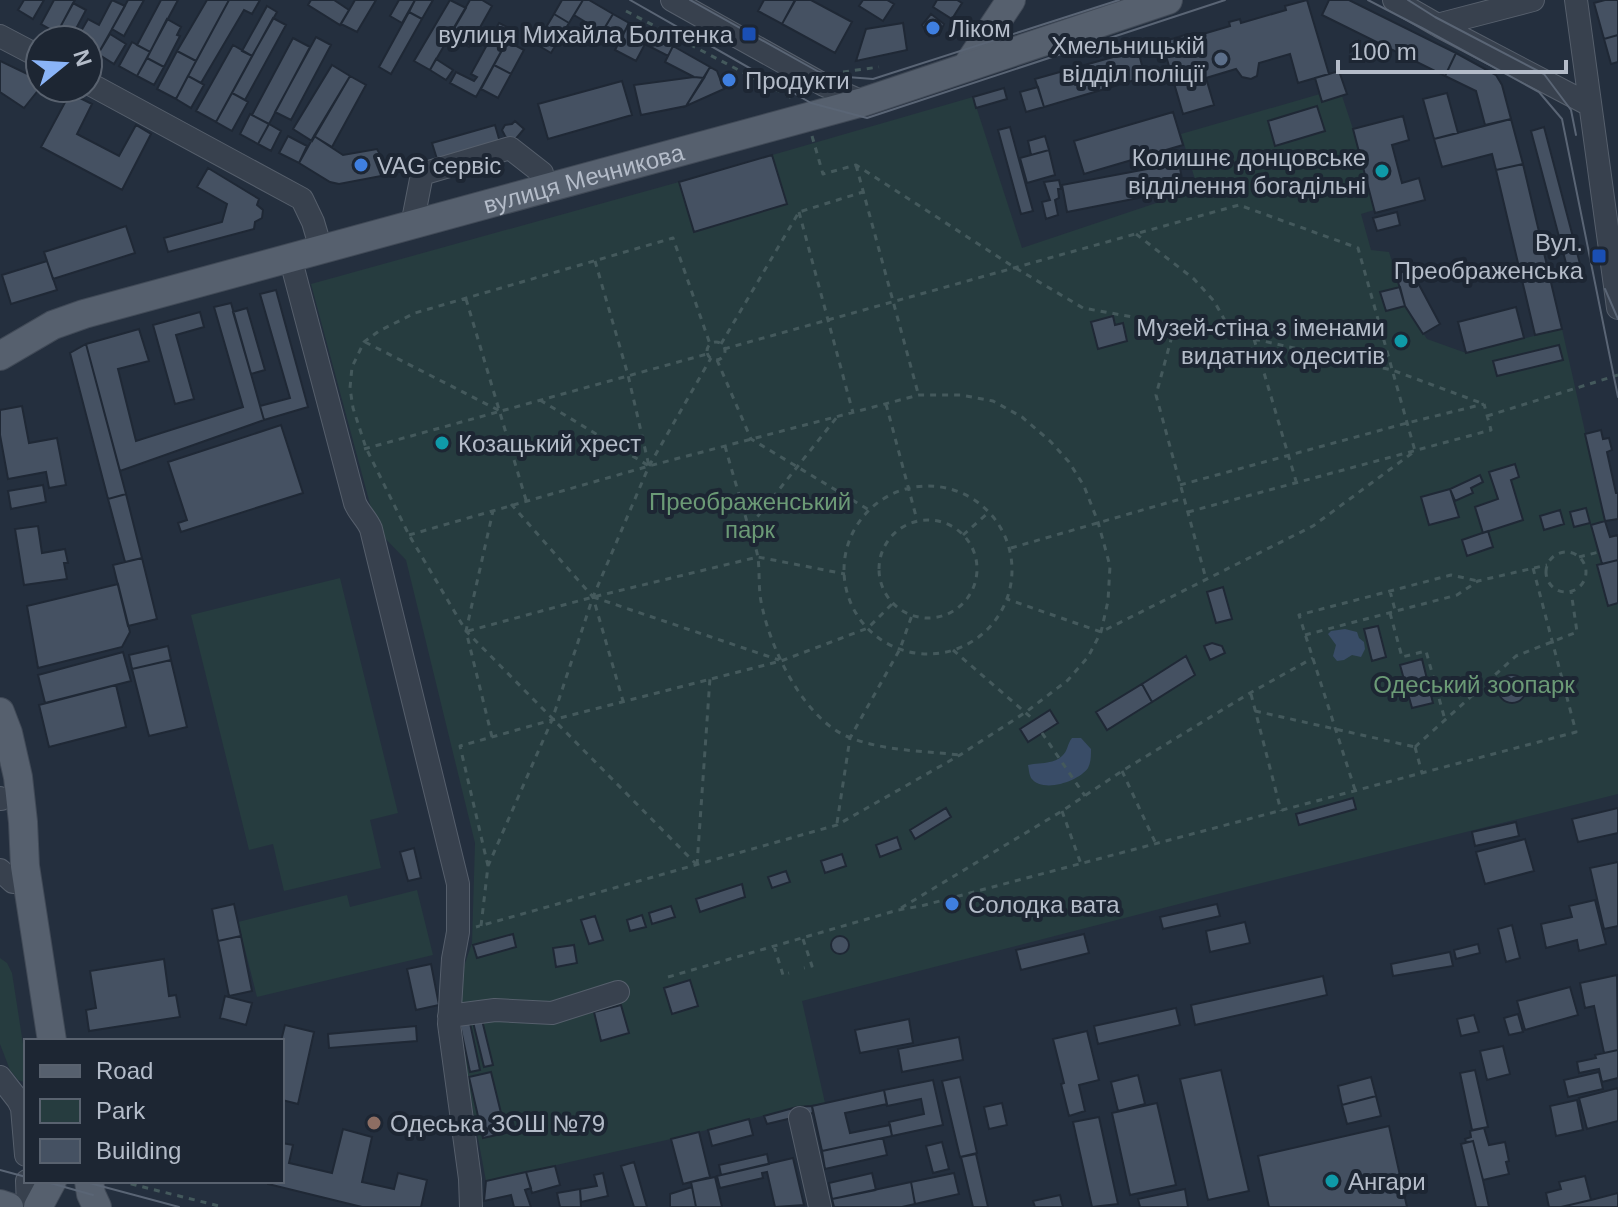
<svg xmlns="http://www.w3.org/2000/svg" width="1618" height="1207" viewBox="0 0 1618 1207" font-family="Helvetica,sans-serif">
<rect width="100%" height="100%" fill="#242f3e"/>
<path fill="#263c3f" d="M1320 94 1342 96 1353 129 1374 210 1361 214 1371 250 1389 252 1400 287 1380 293 1386 311 1405 306 1427 339 1466 353 1562 329 1605 521 1610 537 1618 535V794L1210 896 802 1001 825 1103 797 1107 671 1139 486 1181 455 1015 459 981 472 943 475 843 406 560 377 530 311 284 679 182 973 97 1022 248 1198 189 1181 134Z
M340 578 398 813 370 820 381 868 284 891 273 844 249 850 191 615Z
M417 890 433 955 257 997 238 922 347 895 350 907Z
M0 958 7 963 12 973 26 1063V1080L24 1082 18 1080 10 1070 0 1044Z"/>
<path fill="#394c67" d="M1345 629 1357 632 1359 638 1364 642 1365 649 1361 657 1352 655 1344 660 1337 661 1333 656 1336 645 1328 634 1331 631Z
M1072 738H1081L1091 749C1091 756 1091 762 1088 768 1079 781 1043 794 1031 778 1029 774 1029 770 1028 765 1039 762 1053 765 1062 756 1068 751 1067 744 1072 738Z"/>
<path fill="#455162" stroke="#1f2835" stroke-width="2" d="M24 0H44L33 19 18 10Z
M54 0H75L57 33 41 24Z
M112 0 125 6 98 54 88 49V40H76L88 19 99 25Z
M128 0H144L124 36 112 29Z
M161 0H178L150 52 137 45Z
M207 0H229L196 61 177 51Z
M229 0H260L252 14 244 10 201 83 188 76Z
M311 0H334L349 10 340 25 308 5Z
M355 0H376L357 32 341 24Z
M399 0H415L402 23 390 16Z
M415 0H433L422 19 409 12Z
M450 0 466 8 430 70 414 61Z
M470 0H482L492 6 469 47 449 36Z
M562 0H583L569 23 554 14Z
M583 0H589L613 14 602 32 574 15Z
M764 0H793L795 1 782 24 758 11Z
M811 0 852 22 835 53 782 24 795 0Z
M863 0H887L894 4 883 21 859 6Z
M937 0H957L962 3 952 19 933 7Z
M1307 0 1329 74 1298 83 1290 54 1259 63 1257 76 1251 79 1242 77 1236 69 1206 78 1214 105 1183 114 1162 42 1185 35 1186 39 1230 26 1229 22 1240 19 1241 23 1286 10 1285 6Z
M1329 0H1349L1456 53 1445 76 1322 15Z
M1605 0H1618V35L1604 39 1594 3Z
M73 3 86 10 70 40 57 33Z
M267 6 277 12 252 56 242 51Z
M409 12 422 19 391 74 379 67Z
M554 14 569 23 551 53 536 44Z
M613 14 629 23 621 39 604 29Z
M931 14 944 24 939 35 933 31 929 36 922 25Z
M273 18 286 25 245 100 232 93Z
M167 19 181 27 177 35 180 36 164 67 147 58Z
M499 23 513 30 476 97 450 83 456 72 474 81 477 77 471 74Z
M629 23 646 32 641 42 645 44 636 61 615 50Z
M903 23 907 50 856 61 866 29Z
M646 32 673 46 668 56 641 42Z
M110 34 126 44 114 64 98 54Z
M1618 35V62L1611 64 1604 39Z
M316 37 331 45 291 120 275 112Z
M293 38 310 47 269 124 252 115Z
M507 41 524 50 511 74 494 65Z
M132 42 150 52 137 76 119 66Z
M233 45 252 56 216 122 196 111Z
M673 46 710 67 704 78 694 77 665 62Z
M1138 50 1145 77 1044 107 1035 79Z
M177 51 196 61 176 99 157 89Z
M1456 53 1496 75 1502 85 1511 119 1485 125 1476 91 1445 76Z
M147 58 164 67 154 85 137 76Z
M436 59 453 70 446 80 430 70Z
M0 61 40 80V88L24 108 0 92Z
M332 65 350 76 312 141 293 129Z
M494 65 511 74 498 98 481 89Z
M710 67 717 71 724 89 686 106Z
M1339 71 1347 94 1322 102 1315 78Z
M188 76 204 85 191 108 176 99Z
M350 76 366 85 332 147 314 136Z
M694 77 704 78 686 106 641 115 634 85Z
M622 81 632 115 548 139 538 104Z
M1038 87 1044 107 1026 112 1020 92Z
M1004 88 1007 99 976 108 973 97Z
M70 93 92 104 77 134 119 156 136 125 151 134 122 190 41 147Z
M232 93 248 102 232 131 216 122Z
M1447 93 1458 133 1434 139 1423 99Z
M1317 106 1325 131 1275 146 1268 121Z
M1173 112 1183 145 1084 174 1074 141Z
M250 114 269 124 258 144 240 134Z
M1403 116 1409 140 1392 145 1402 183 1419 178 1425 200 1375 213 1353 129Z
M1511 119 1523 164 1496 170 1492 154 1442 167 1434 139Z
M515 121 524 129 514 141H510L505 136 502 130 505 125 512 124Z
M269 124 281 131 271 151 258 144Z
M495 125 504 156 442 175 432 143Z
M1010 127 1033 211 1021 214 998 130Z
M1544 127 1584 279 1571 282 1531 131Z
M288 136 307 146 299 163 279 153Z
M314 136 343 155 377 149 384 162 396 160 397 173 339 184 330 182 299 163Z
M1045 136 1049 150 1031 155 1028 141Z
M1049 150 1055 175 1027 183 1020 158Z
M772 155 787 204 694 232 679 182Z
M1179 163 1184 189 1067 212 1062 185Z
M1523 164 1562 329 1535 335 1496 170Z
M208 168 259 199 257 205 263 210 262 218 255 222 254 229 168 252 164 238 222 222 227 204 197 187Z
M1059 180 1061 189H1058L1059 198 1055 200 1058 215 1046 219 1042 202 1050 200 1044 182Z
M1397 212 1400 225 1377 231 1373 218Z
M126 226 135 253 53 279 44 252Z
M47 261 57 290 11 304 2 275Z
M1410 268 1440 324 1423 334 1405 306 1396 275Z
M1400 287 1405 306 1386 311 1380 292Z
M276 290 308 407 264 420 260 406 290 398 260 294Z
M231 303 264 420 120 471 86 344 139 329 149 361 118 369 136 441 243 407 214 307Z
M1516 307 1524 338 1466 353 1458 322Z
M247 308 265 370 251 374 233 312Z
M200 312 204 327 176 335 194 399 175 404 153 325Z
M1113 316 1115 325 1123 323 1127 341 1098 349 1091 322Z
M86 344 126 494 108 499 70 353Z
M1559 345 1563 360 1497 376 1493 361Z
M22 406 29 443 57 438 66 485 49 488 46 472 8 479 0 435V410Z
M281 425 303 493 181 532 178 523 187 520 168 462Z
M1601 430 1603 439 1609 438 1612 450 1607 452 1616 493H1618V519L1605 521 1585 434Z
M1515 464 1519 477 1511 480 1523 520 1483 533 1475 507 1498 499 1489 472Z
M1480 475 1483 482 1471 488 1473 493 1455 501 1450 489Z
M43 485 46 502 11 509 8 491Z
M1450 489 1459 517 1429 525 1421 497Z
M126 494 142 558 125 562 108 499Z
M1586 508 1590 523 1574 527 1570 512Z
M1560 510 1564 524 1544 530 1540 516Z
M1605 521 1610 537 1618 535V560L1602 564 1591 525Z
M38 526 42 553 65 549 68 563H64L67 579 24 585 15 529Z
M1488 531 1493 547 1467 556 1462 540Z
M142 558 157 619 128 626 113 565Z
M1618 560V603L1608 606 1597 565Z
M118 584 130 632 122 647 38 668 27 606Z
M1223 587 1232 619 1216 623 1207 592Z
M1378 626 1386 657 1372 661 1364 629Z
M1212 643 1222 646 1225 653 1210 660 1204 646Z
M168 646 171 660 132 669 129 655Z
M123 652 131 681 45 703 38 675Z
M1186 656 1195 675 1152 702 1142 684Z
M1422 659 1433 703 1412 708 1400 665Z
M171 660 187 727 149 736 132 669Z
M1498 689a14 14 0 1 1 28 0a14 14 0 1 1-28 0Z
M1142 684 1152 702 1107 730 1096 712Z
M116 685 126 727 49 747 39 705Z
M1050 710 1058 723 1028 742 1020 729Z
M1353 798 1356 809 1299 825 1296 814Z
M946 808 951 817 915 839 910 830Z
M1618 808V833L1578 842 1572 819Z
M1516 822 1519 836 1475 846 1472 832Z
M897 837 901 849 880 857 876 845Z
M1525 839 1534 871 1485 884 1476 852Z
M414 848 421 878 408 881 400 852Z
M842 854 846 866 825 873 821 861Z
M1618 862V926L1604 929 1590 868Z
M786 871 790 882 772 888 768 877Z
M742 884 745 897 700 912 696 899Z
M1595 900 1606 944 1579 951 1577 940 1546 948 1541 924 1572 917 1569 906Z
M234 904 241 936 218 941 212 909Z
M1217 904 1220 916 1163 929 1160 917Z
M671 906 675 917 652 924 649 913Z
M642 915 646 927 630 931 627 920Z
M595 916 603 940 589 944 581 920Z
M1245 922 1250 943 1210 952 1206 931Z
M1512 925 1520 958 1506 962 1498 929Z
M513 934 516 947 477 958 473 945Z
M1084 934 1089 953 1021 970 1016 950Z
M241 936 252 991 229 996 218 941Z
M831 945a9 9 0 1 1 18 0a9 9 0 1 1-18 0Z
M1478 944 1480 953 1456 959 1454 950Z
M574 945 577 963 556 967 553 948Z
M1450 952 1453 966 1393 976 1391 964Z
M164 959 169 996 176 995 180 1017 89 1031 86 1010 96 1008 90 971Z
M431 964 439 1005 416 1010 407 969Z
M1617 975 1618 1050 1604 1053 1594 1006 1585 1008 1580 983Z
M1323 976 1327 995 1195 1025 1191 1005Z
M690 980 698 1006 672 1014 664 988Z
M1570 987 1578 1015 1525 1030 1517 1001Z
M225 996 252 1003 246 1025 220 1018Z
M621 1005 629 1033 601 1041 594 1012Z
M1176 1008 1180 1025 1098 1044 1094 1026Z
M1518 1014 1523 1032 1509 1035 1504 1018Z
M1474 1015 1479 1032 1461 1036 1457 1019Z
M909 1019 913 1043 860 1053 855 1030Z
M482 1020 493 1065 484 1067 473 1022Z
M470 1023 480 1070 470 1072 460 1025Z
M285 1025 314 1032 298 1104 282 1100 281 1041Z
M416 1026 417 1041 329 1048 328 1034Z
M1087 1031 1099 1080 1079 1085 1085 1111 1069 1116 1061 1084 1064 1083 1053 1039Z
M959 1037 963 1060 902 1072 898 1049Z
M1503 1046 1510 1074 1487 1080 1480 1051Z
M1618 1050V1078L1602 1082 1599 1069 1579 1073 1577 1062 1596 1058 1595 1055Z
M1221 1070 1249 1191 1208 1200 1180 1079Z
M1475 1070 1488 1127 1472 1130 1460 1073Z
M491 1072 502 1117 511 1115 515 1131 483 1138 469 1077Z
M1599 1072 1603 1089 1568 1097 1564 1080Z
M1138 1075 1145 1104 1118 1111 1111 1082Z
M960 1077 977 1153 960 1157 942 1081Z
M1371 1077 1376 1096 1342 1105 1338 1086Z
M933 1080 943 1125 892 1136 889 1122 924 1114 921 1099 887 1106 884 1090Z
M1618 1088V1121L1587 1129 1579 1098Z
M884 1090 887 1104 845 1113 850 1133 890 1125 892 1136 822 1151 812 1106Z
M1376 1096 1381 1116 1347 1124 1342 1105Z
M1577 1100 1583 1130 1556 1136 1550 1106Z
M1002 1103 1007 1125 989 1129 984 1107Z
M1157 1103 1176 1185 1130 1195 1112 1113Z
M812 1106 813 1113 767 1124 764 1116 797 1107Z
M1099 1117 1118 1204 1092 1207 1073 1122Z
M749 1119 753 1135 712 1146 708 1130Z
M1389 1126 1407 1207H1269L1258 1156Z
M1484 1128 1489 1145 1505 1142 1509 1161 1506 1162 1509 1174 1483 1180 1473 1141 1466 1142 1465 1139 1471 1137 1470 1131Z
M343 1129 372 1137 362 1182 394 1189 398 1173 427 1180 421 1207H362L268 1184V1181H282V1143L293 1145 289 1163 332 1173Z
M699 1132 710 1177 683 1184 671 1139Z
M883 1138 887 1155 825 1169 822 1151Z
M1473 1141 1483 1180 1489 1207H1476L1461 1144Z
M942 1142 949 1169 933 1173 926 1146Z
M767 1154 769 1164 721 1175 719 1165Z
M976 1154 988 1207H973L961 1157Z
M793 1158 804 1205 775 1207 767 1172 762 1173 763 1178 720 1188 717 1176Z
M634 1162 647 1207H634L621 1166Z
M555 1166 560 1185 532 1193 526 1172Z
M526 1172 531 1188 525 1190 531 1207H514L511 1195 484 1201 486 1181Z
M603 1173 608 1196 581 1202 580 1189 597 1186 594 1175Z
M872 1173 876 1190 832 1199 829 1183Z
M954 1173 959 1194 915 1204 911 1182Z
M1585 1176 1591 1200 1561 1207H1549L1546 1193 1561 1189 1559 1182Z
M715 1177 722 1207H696L691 1182Z
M911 1182 915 1204 902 1207H834L832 1199Z
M692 1187 696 1207H670V1194Z
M580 1189 581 1207H560L557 1193Z
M1185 1189 1188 1207H1140L1138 1199Z
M1618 1193V1207H1561L1591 1200Z
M1060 1195 1063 1207H1035L1033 1201Z"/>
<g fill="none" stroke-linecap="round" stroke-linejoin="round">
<g stroke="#565f6c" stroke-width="24">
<path id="minor" d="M672 0 824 85 863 102
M1394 0 1441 27 1590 105
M1576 0 1618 308
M1437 25 1533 0
M0 36 40 57
M88 83 302 199 313 222 321 249
M412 225 422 174 510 148 542 173
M290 257 355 503C359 513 367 519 371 529L458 884V932L453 959 449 1024 470 1179 471 1207
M0 798 1 799
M0 870 13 882
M449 1016 495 1010 552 1013 618 992
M0 1077 18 1100 22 1108 26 1155
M800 1118 820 1207
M27 1181 28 1207"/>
</g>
<g stroke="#414a57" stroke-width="30">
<g id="major">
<path d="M967 66 1011 0"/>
<path id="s1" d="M0 356 53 325 84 314 863 102 1168 0"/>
<path d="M0 712 8 733 18 777 23 822 25 866 52 1041"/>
<path d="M89 1181 91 1194 97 1207"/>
<path d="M0 1204 9 1207"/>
<path d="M38 1207 52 1181"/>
</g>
</g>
<path stroke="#44595c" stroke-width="3" stroke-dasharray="6 6" stroke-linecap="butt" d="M626 11 792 98
M843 72 879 67
M812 136 823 174 856 165 1014 267 1083 308 1254 339 1392 370 1484 404
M856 165 918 393
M799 212 853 413
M1136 234 1194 279 1214 301 1233 335
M595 261 628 375 649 466
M466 299 526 500
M1175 325 1156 395 1206 579
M1254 339 1296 481
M365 342 500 411
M707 351a9 9 0 1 1 18 0a9 9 0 1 1-18 0Z
M721 344 799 212 863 192
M724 349 1239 205 1358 248 1415 451 1313 526 1101 632 1007 599
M717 360 751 439 869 510
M540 400 649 466
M886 404 917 520
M1487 416 1618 375
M725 446C732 472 740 497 747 522 751 534 756 546 758 558 760 574 758 590 762 606 771 651 806 722 851 738 885 751 925 751 960 755
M364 449 707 354
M1180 485 1407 423 1484 404
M844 570a84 84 0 1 1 168 0a84 84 0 1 1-168 0Z
M511 504 593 597 623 701
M1188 512 1491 430 1484 404
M879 569a49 49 0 1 1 98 0a49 49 0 1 1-98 0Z
M750 526 837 417
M409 535 649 466 919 395H961L993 401 1022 417 1050 441 1069 462 1084 486 1098 522 1110 566 1108 601 1101 632 1088 657 1068 680 1026 712 960 755 837 825 476 927
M963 535 989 512
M1011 548 1184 498
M1546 572a20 20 0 1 1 40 0a20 20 0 1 1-40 0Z
M1579 557 1599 552
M1390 591 1395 610
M593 597 779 660
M1390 613 1402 657 1426 651 1445 720
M468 631 593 597 758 557 845 574
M1305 635 1457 595 1478 581 1547 565
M953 650 1034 720
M1251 694 1281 811
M1255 711 1415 747
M1042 733 1085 796
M492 737 466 631 493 511
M1415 747 1516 656 1577 632 1571 591
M1415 747 1422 773
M1122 771 1156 844
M1355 790 1299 615 1451 575 1478 581
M1062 811 1081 864
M837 823 850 738 900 649 912 615
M697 865 466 631 409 535 366 448 353 408 350 388 352 367 364 342 379 331 415 313 673 238 710 344
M697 865 710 678
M488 866 460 746 552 720 781 661 868 628 893 603
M901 908 1062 811 1122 771 1250 693 1313 658
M481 926 488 866 552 720 593 597 649 466 711 358
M803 939 812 966 804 968
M774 946 783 975 789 973
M668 977 898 910 921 906 1576 732 1533 568
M119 1181 223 1207"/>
<use href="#minor" stroke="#38414e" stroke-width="22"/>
<use href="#major" stroke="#56606e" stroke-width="28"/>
<path stroke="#5a6575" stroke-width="2" d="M630 0 811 103 867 118 1225 0
M690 0 819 72 847 77 873 79 1119 0
M1368 0 1422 28 1539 92 1562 119 1618 397
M1408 0 1435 17 1544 74 1571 110 1576 135
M1605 289 1618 319
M0 1170 26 1177
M43 1181 93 1195
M82 1181 179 1207"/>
</g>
<g fill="#3f7fe0" stroke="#1d2633" stroke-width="3">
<circle cx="933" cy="28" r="8"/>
<circle cx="729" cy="80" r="8"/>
<circle cx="361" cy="165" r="8"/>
<circle cx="952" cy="904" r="8"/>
</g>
<g fill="#1a4fb4" stroke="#1d2633" stroke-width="3">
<rect x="741" y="26" width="16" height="16" rx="4"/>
<rect x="1591" y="248" width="16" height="16" rx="4"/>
</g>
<circle fill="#5c6f8a" stroke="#1d2633" stroke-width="3" cx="1221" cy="59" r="8"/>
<g fill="#0f9aa8" stroke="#1d2633" stroke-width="3">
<circle cx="1382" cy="171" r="8"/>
<circle cx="1401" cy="341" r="8"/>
<circle cx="442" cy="443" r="8"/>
<circle cx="1332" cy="1181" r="8"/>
</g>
<circle fill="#8d6e63" stroke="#1d2633" stroke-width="3" cx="374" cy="1123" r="8"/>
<g text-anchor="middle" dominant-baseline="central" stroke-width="8" stroke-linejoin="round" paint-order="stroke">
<g font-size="24" fill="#b4bcc9" stroke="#1d2633" text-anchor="start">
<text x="949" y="28">Ліком</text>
<text x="733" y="34" text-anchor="end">вулиця Михайла Болтенка</text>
<text x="1205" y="45" text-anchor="end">Хмельницькій<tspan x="1205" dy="28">відділ поліції</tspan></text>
<text x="745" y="80">Продукти</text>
<text x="1366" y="157" text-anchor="end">Колишнє донцовське<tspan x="1366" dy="28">відділення богадільні</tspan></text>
<text x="377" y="165">VAG сервіс</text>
<text x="1583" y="242" text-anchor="end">Вул.<tspan x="1583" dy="28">Преображенська</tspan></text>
<text x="1385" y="327" text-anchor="end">Музей-стіна з іменами<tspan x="1385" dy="28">видатних одеситів</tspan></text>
<text x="458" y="443">Козацький хрест</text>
<text x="968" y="904">Солодка вата</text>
<text x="390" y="1123">Одеська ЗОШ №79</text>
<text x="1348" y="1181">Ангари</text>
</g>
<g font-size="24" fill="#b4bcc9" stroke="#1d2633">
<text stroke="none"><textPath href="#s1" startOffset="612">вулиця Мечникова</textPath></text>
</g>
<g font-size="24" fill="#6b9a76" stroke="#1d2633">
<text x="750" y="501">Преображенський<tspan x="750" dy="28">парк</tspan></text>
<text x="1474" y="684">Одеський зоопарк</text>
</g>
</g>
<rect x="24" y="1039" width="260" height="144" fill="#1d2633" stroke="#59626f" stroke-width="2"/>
<rect x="40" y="1065" width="40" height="12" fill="#56606e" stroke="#59626f" stroke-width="2"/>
<text x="96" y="1079" font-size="24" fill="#b4bcc9">Road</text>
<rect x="40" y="1099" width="40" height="24" fill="#263c3f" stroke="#59626f" stroke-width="2"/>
<text x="96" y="1119" font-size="24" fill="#b4bcc9">Park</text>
<rect x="40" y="1139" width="40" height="24" fill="#455162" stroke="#59626f" stroke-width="2"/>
<text x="96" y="1159" font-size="24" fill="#b4bcc9">Building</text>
<g transform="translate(64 64) rotate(72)"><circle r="38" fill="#1d2633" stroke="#59626f" stroke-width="2"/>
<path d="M0-6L14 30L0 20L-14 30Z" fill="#8ab4f8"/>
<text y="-12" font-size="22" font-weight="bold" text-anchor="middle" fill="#b4bcc9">N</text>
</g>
<path d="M1338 60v12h228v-12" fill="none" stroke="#b4bcc9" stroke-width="4"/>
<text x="1350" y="60" font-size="24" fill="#b4bcc9" stroke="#1d2633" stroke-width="6" paint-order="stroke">100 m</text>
</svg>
